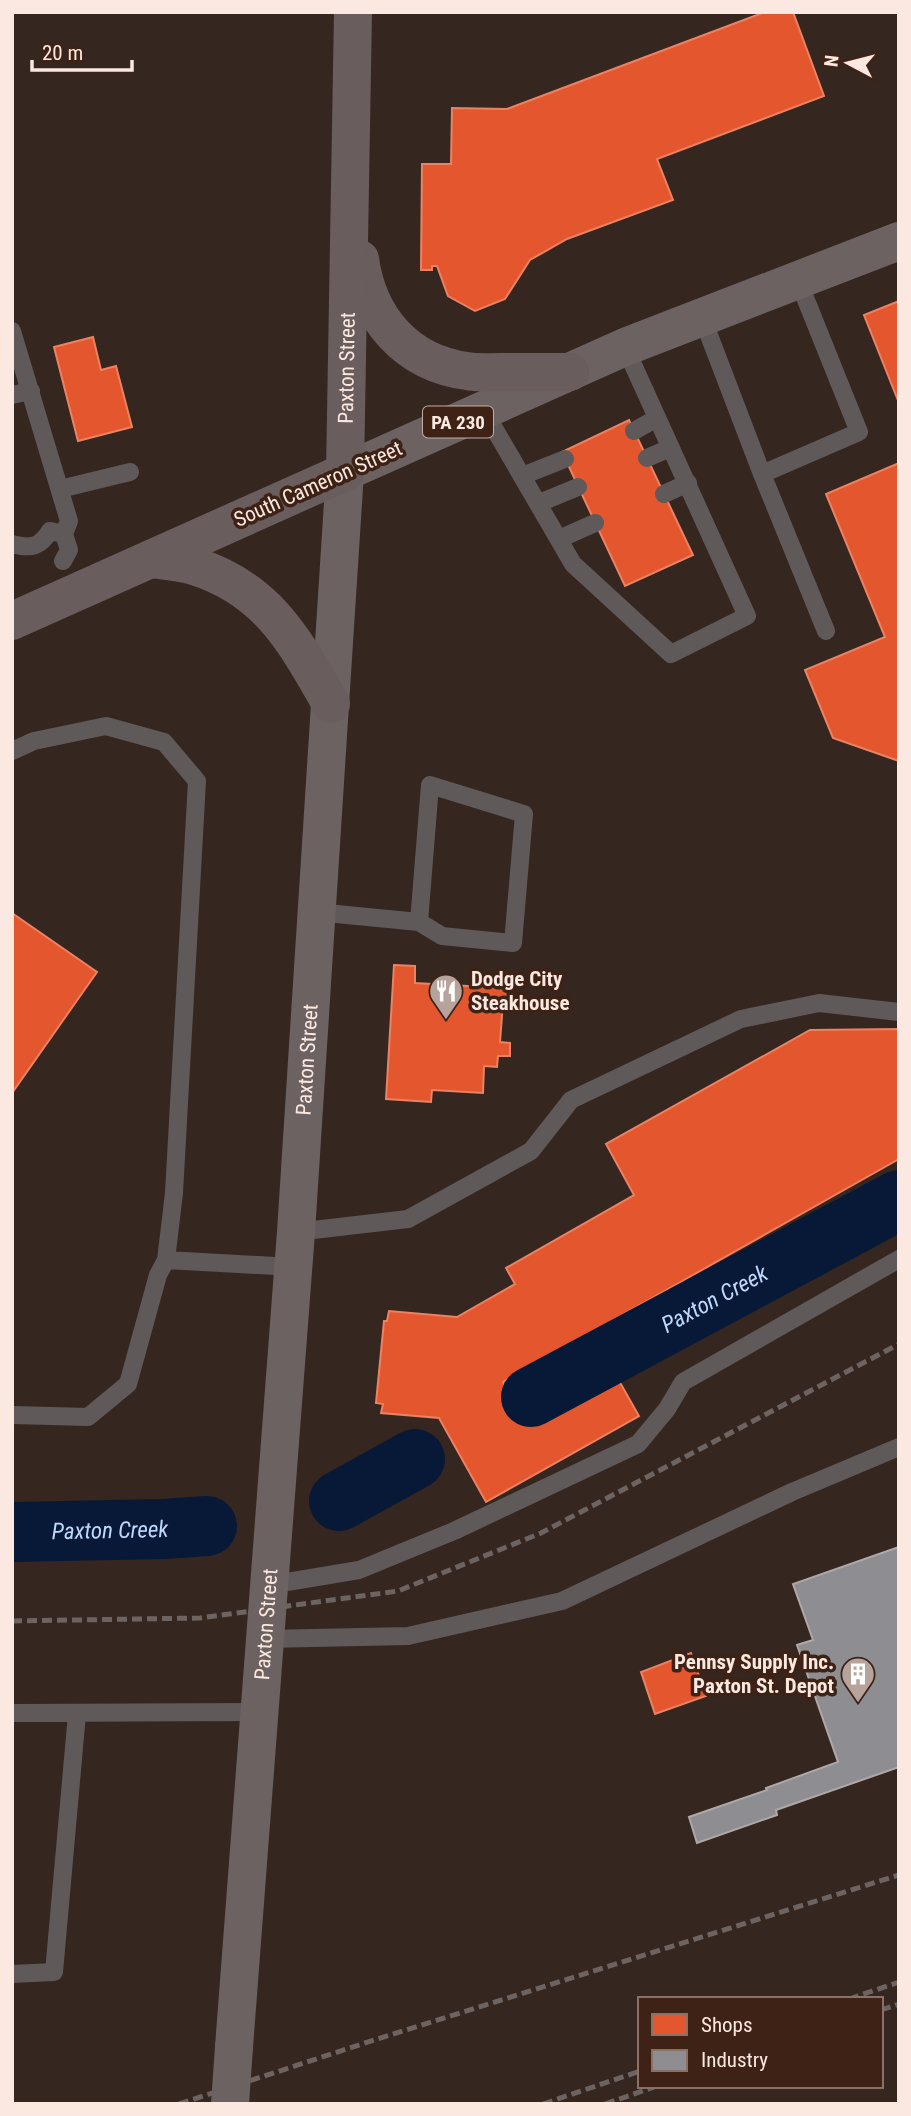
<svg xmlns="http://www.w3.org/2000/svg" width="911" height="2116" viewBox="0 0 911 2116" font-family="'Roboto Condensed',sans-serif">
<rect width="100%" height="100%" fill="#35261f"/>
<path fill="#e4572e" stroke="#eb8263" stroke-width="2" d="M765 12H793L824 96 657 159 673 200 567 239 530 260 505 299 475 311 448 296 437 266H432V270H421L422 164H451L452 108 507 109Z
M899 301V403L864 315Z
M93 337 101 370 116 366 132 427 78 441 54 347Z
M629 420 693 555 625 586 562 452Z
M899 463V761L833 738 805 670 885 637 826 494Z
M12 913 97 972 12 1093Z
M394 965 415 966V983L503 988V990L507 991V1002H503L500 1042 510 1043V1056H498L497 1067 484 1066 483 1093 432 1090 431 1102 386 1099Z
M899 1029V1159L503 1382 517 1408 531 1412 545 1408 613 1370 639 1416 486 1502 439 1418 381 1413 383 1404 376 1403 384 1321H387L389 1311 457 1317 515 1284 506 1268 634 1195 606 1144 810 1030Z
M691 1653 706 1696 655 1714 641 1672Z"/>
<path fill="#8d8d92" stroke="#aea8a9" stroke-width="2" d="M899 1547V1767L776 1810 777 1815 697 1843 689 1817 767 1790 766 1788 838 1762 797 1645 813 1640 793 1584Z"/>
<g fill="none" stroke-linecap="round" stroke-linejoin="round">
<g stroke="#081937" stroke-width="60">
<path id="s1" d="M531 1397 899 1200"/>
<path d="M339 1501 415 1459"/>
<path id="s2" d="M12 1532 163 1529 207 1526"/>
</g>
<path stroke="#60595a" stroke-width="18" d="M702 317 762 474 859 432 798 280
M12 331 69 521 64 534 69 550 63 561
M12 395 31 391
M484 411 573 564 671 654 747 616 625 347
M634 431 657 418
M647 458 670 448
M762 474 826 631
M522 476 565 459
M60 489 130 472
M664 494 688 483
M539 503 578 487
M559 539 595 523
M12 544C31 549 40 547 50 531L64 534
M12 751 34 741 106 726 164 742 197 781 174 1193 166 1260
M316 912 419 922 442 936 513 943 524 814 430 785 419 922
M296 1232 408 1219 531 1151 571 1100 741 1019 819 1003 899 1012
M12 1415 88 1417 128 1384 158 1275 166 1260 293 1267
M269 1585 359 1570 454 1531 638 1444 667 1409 683 1382 899 1259
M265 1639 408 1636 562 1601 792 1492 899 1447
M12 1713 260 1712
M12 1974 54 1972 77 1714"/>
<path stroke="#6b6261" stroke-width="38" id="s3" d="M234 2047 296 1232 345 472 625 347 899 241"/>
<g stroke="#695d5d" stroke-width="38">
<path d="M360 259C368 318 406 363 467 371 478 373 489 372 500 372 523 372 547 372 570 372"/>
<path d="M151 559C165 561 180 562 194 566 268 589 295 641 331 704"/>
<path id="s4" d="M12 621 345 472 353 12"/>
</g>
<path stroke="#6d6461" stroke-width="5" stroke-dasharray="10 5" stroke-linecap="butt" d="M12 1621 200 1618 398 1591 541 1533 899 1344
M849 1999 899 1982
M881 2010 899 2004
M179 2104 374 2040 899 1875
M543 2104 640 2071
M605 2104 657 2086"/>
<path stroke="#6b6261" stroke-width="38" d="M230 2104 234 2047"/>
</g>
<defs>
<g id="restaurant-pin" transform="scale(1.75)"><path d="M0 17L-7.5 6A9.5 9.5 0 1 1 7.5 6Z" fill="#b6a49c" stroke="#3e2216"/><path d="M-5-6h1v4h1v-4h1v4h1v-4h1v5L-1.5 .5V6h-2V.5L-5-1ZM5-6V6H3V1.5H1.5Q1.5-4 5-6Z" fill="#fff"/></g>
<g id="building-pin" transform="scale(1.75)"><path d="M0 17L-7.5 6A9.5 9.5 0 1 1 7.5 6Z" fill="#b6a49c" stroke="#3e2216"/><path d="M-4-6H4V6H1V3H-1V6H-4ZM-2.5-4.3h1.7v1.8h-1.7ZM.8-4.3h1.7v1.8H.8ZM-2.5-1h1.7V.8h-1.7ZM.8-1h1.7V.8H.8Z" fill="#fff"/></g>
</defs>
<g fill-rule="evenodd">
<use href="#restaurant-pin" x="446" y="991"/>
<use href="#building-pin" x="858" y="1674"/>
</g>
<g text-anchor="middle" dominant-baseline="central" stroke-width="7" stroke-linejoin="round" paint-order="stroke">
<rect fill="#3e2216" stroke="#c2ada3" stroke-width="2" x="423" y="406.5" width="70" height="31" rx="5"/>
<g font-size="19" font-weight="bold" fill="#fbe8e0">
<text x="458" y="422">PA 230</text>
</g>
<g font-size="21" fill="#fbe8e0" stroke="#3e2216">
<text stroke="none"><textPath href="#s4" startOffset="469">Paxton Street</textPath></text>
<text transform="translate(318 484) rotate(-24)">South Cameron Street</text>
<text stroke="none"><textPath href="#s3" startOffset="990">Paxton Street</textPath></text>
<text stroke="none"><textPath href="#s3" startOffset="424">Paxton Street</textPath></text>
</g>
<g font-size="21" font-weight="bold" fill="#fbe8e0" stroke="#3e2216" text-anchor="start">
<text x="471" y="979">Dodge City<tspan x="471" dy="24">Steakhouse</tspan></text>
<text x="834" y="1662" text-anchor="end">Pennsy Supply Inc.<tspan x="834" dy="24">Paxton St. Depot</tspan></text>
</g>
<g font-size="23" font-style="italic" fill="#bfd9fe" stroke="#3e2216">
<text stroke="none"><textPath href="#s1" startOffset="208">Paxton Creek</textPath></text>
<text stroke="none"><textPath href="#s2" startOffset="98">Paxton Creek</textPath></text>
</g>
</g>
<rect width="911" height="2116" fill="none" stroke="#fbe8e0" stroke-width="28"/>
<rect x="638" y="1997" width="245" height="91" fill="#3e2216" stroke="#8a7167" stroke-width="2"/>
<rect x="652" y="2014" width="35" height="21" fill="#e4572e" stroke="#8a7167" stroke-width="2"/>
<text x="701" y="2032" font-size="21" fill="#fbe8e0">Shops</text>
<rect x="652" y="2050" width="35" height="21" fill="#8d8d92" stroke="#8a7167" stroke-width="2"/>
<text x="701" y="2067" font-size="21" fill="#fbe8e0">Industry</text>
<g transform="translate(848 63) rotate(277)" stroke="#3e2216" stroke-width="5" paint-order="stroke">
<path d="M0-5L12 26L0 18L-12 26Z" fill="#fbe8e0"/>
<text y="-10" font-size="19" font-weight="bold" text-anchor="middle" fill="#fbe8e0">N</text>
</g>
<path d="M32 60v10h100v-10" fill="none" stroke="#fbe8e0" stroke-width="3.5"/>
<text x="42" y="60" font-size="21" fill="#fbe8e0" stroke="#3e2216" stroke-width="5" paint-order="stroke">20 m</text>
</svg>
